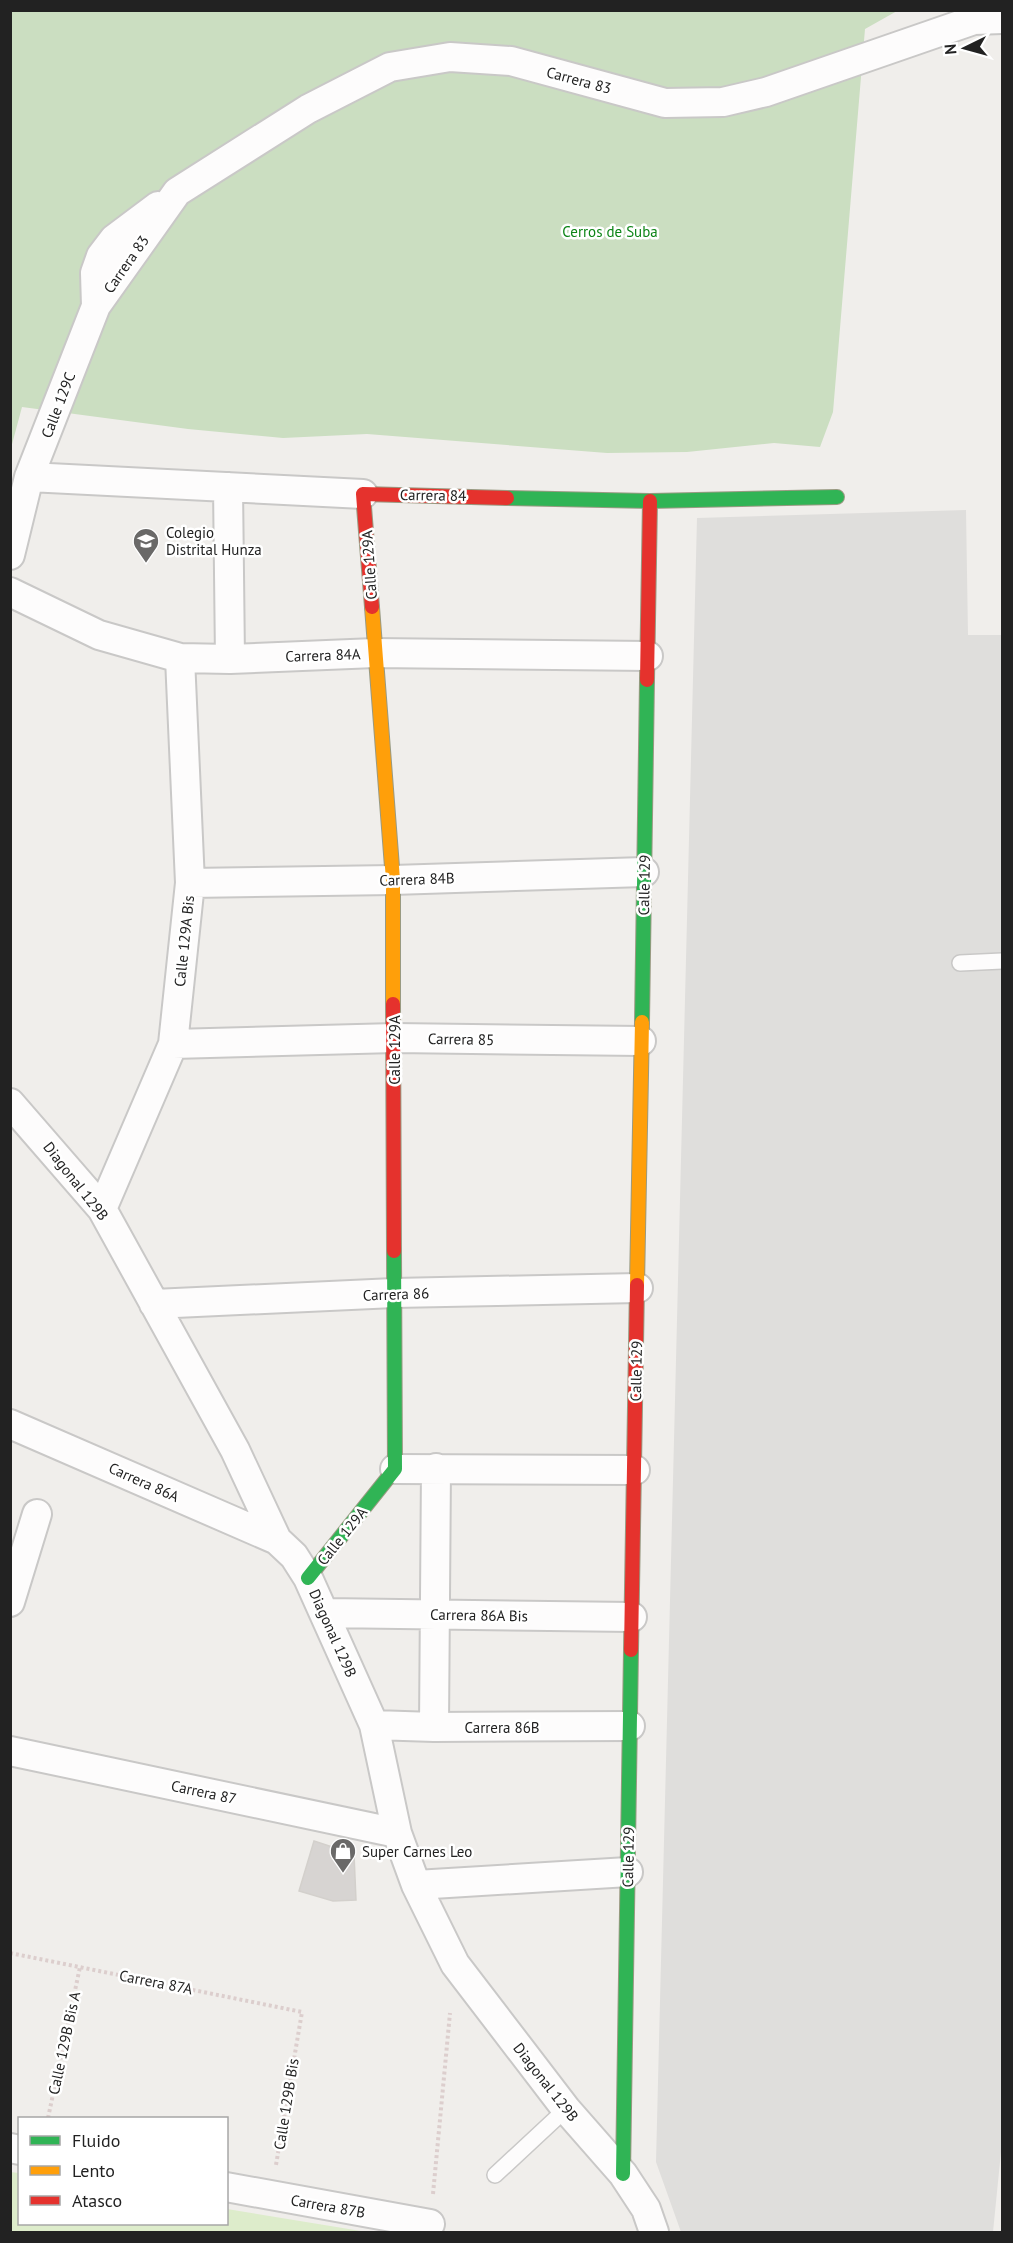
<svg xmlns="http://www.w3.org/2000/svg" width="1013" height="2243" viewBox="0 0 1013 2243" font-family="'PT Sans',sans-serif">
<rect width="100%" height="100%" fill="#f0eeeb"/>
<path fill="#dfdedc" d="M966 510 968 635H1002V2142L993 2232H681L656 2162 697 518Z"/>
<path fill="#ddeccb" d="M10 2172 19 2173 20 2224H226L227 2209 367 2232H11Z"/>
<path fill="#cbdec1" d="M11 11H897L865 29 833 412 820 447 774 443 687 452 607 453 367 434 283 438 188 429 22 407 11 448Z"/>
<path fill="#d7d4d2" stroke="#d3d0cc" stroke-width="1.5" d="M314 1841 354 1854 356 1900 333 1901 299 1891Z"/>
<g fill="none" stroke-linecap="round" stroke-linejoin="round">
<g stroke="#c9c8c7" stroke-width="18">
<path id="lane" d="M960 963 1002 961
M495 2175 566 2109"/>
</g>
<g stroke="#c9c8c7" stroke-width="32">
<path id="street" d="M96 306 177 192 308 109 390 67 450 57 511 61 665 103 723 102 766 92 974 20 1002 19
M29 477 363 494
M228 487 230 659
M10 555 29 477 96 306 95 273 101 256 114 239 158 206
M10 592 99 635 180 658 230 659 375 653 648 656
M190 883 393 880 644 872
M173 1044 395 1038 641 1041
M10 1103 102 1209 235 1450 277 1540 294 1556 308 1578 374 1725 397 1833 416 1885 455 1964 566 2109 623 2174 646 2209 654 2232
M102 1209 173 1044 190 883 180 658
M154 1304 394 1293 638 1288
M10 1424 277 1540
M395 1469 635 1470
M10 1602 37 1514
M326 1613 632 1617
M374 1725 434 1727 630 1726
M434 1727 436 1468
M10 1751 397 1833
M416 1885 628 1872
M10 2148 20 2150
M226 2187 430 2224"/>
</g>
<g stroke="#999a82" stroke-width="16">
<path id="fast" d="M507 498 650 501 837 497
M642 1022 647 680
M308 1578 395 1469 394 1251
M623 2174 631 1650"/>
</g>
<g stroke="#999a82" stroke-width="16">
<path id="slow" d="M372 607 393 880V1004
M637 1285 642 1022"/>
</g>
<g stroke="#999a82" stroke-width="16">
<path id="jam" d="M372 607 363 494 507 498
M647 680 650 501
M393 1004 394 1251
M631 1650 637 1285"/>
</g>
<path stroke="#dccecd" stroke-width="4" stroke-dasharray="3 3" stroke-linecap="butt" d="M10 1953 302 2012 276 2165
M48 2118 80 1967
M433 2194 450 2013"/>
<use href="#lane" stroke="#fdfcfc" stroke-width="15"/>
<use href="#street" stroke="#fdfcfc" stroke-width="28"/>
<use href="#fast" stroke="#30b455" stroke-width="14"/>
<use href="#slow" stroke="#ff9f0a" stroke-width="14"/>
<use href="#jam" stroke="#e5322d" stroke-width="14"/>
</g>
<defs>
<g id="school-pin" transform="scale(1.35)"><path d="M0 17L-7.5 6A9.5 9.5 0 1 1 7.5 6Z" fill="#6a6968" stroke="#fff"/><path d="M0-5L7-2L0 1L-7-2ZM-4 1L0 2.5L4 1V4Q0 6-4 4Z" fill="#fff"/></g>
<g id="shop-pin" transform="scale(1.35)"><path d="M0 17L-7.5 6A9.5 9.5 0 1 1 7.5 6Z" fill="#6a6968" stroke="#fff"/><path d="M-5-2.5h2.3a2.7 3.5 0 0 1 5.4 0H5L5.5 6h-11ZM-1.5-2.5h3a1.5 2.3 0 0 0-3 0Z" fill="#fff"/></g>
</defs>
<g fill-rule="evenodd">
<use href="#school-pin" x="146" y="541"/>
<use href="#shop-pin" x="343" y="1851"/>
</g>
<g text-anchor="middle" dominant-baseline="central" stroke-width="5" stroke-linejoin="round" paint-order="stroke">
<g font-size="15" fill="#222" stroke="#fff">
<text transform="translate(579 80) rotate(15)">Carrera 83</text>
<text transform="translate(126 264) rotate(-55)">Carrera 83</text>
<text transform="translate(58 405) rotate(-69)">Calle 129C</text>
<text transform="translate(433 495) rotate(1)">Carrera 84</text>
<text transform="translate(369 565) rotate(-94)">Calle 129A</text>
<text transform="translate(323 655) rotate(-2)">Carrera 84A</text>
<text transform="translate(417 879) rotate(-2)">Carrera 84B</text>
<text transform="translate(644 885) rotate(-89)">Calle 129</text>
<text transform="translate(184 941) rotate(-84)">Calle 129A Bis</text>
<text transform="translate(461 1039) rotate(1)">Carrera 85</text>
<text transform="translate(394 1050) rotate(-90)">Calle 129A</text>
<text transform="translate(76 1181) rotate(52)">Diagonal 129B</text>
<text transform="translate(396 1294) rotate(-2)">Carrera 86</text>
<text transform="translate(636 1371) rotate(-89)">Calle 129</text>
<text transform="translate(144 1482) rotate(24)">Carrera 86A</text>
<text transform="translate(342 1536) rotate(-51)">Calle 129A</text>
<text transform="translate(479 1615) rotate(1)">Carrera 86A Bis</text>
<text transform="translate(333 1633) rotate(66)">Diagonal 129B</text>
<text x="502" y="1727">Carrera 86B</text>
<text transform="translate(204 1792) rotate(12)">Carrera 87</text>
<text transform="translate(628 1857) rotate(-89)">Calle 129</text>
<text transform="translate(156 1982) rotate(11)">Carrera 87A</text>
<text transform="translate(64 2043) rotate(-78)">Calle 129B Bis A</text>
<text transform="translate(546 2082) rotate(52)">Diagonal 129B</text>
<text transform="translate(286 2104) rotate(-81)">Calle 129B Bis</text>
<text transform="translate(328 2206) rotate(10)">Carrera 87B</text>
</g>
<g font-size="15" fill="#0c8416" stroke="#fff">
<text x="610" y="231">Cerros de Suba</text>
</g>
<g font-size="15" fill="#222" stroke="#fff" text-anchor="start">
<text x="166" y="532">Colegio<tspan x="166" dy="17">Distrital Hunza</tspan></text>
<text x="362" y="1851">Super Carnes Leo</text>
</g>
</g>
<rect width="1013" height="2243" fill="none" stroke="#222222" stroke-width="24"/>
<rect x="18" y="2117" width="210" height="108" fill="#ffffff" stroke="#a7a7a7" stroke-width="1.5"/>
<rect x="30" y="2136" width="30" height="9" fill="#30b455" stroke="#a7a7a7" stroke-width="1.5"/>
<text x="72" y="2147" font-size="18" fill="#222222">Fluido</text>
<rect x="30" y="2166" width="30" height="9" fill="#ff9f0a" stroke="#a7a7a7" stroke-width="1.5"/>
<text x="72" y="2177" font-size="18" fill="#222222">Lento</text>
<rect x="30" y="2196" width="30" height="9" fill="#e5322d" stroke="#a7a7a7" stroke-width="1.5"/>
<text x="72" y="2207" font-size="18" fill="#222222">Atasco</text>
<g transform="translate(965 48) rotate(265)" stroke="#ffffff" stroke-width="4.5" paint-order="stroke">
<path d="M0-4.5L10 22L0 15L-10 22Z" fill="#222222"/>
<text y="-9" font-size="16" font-weight="bold" text-anchor="middle" fill="#222222">N</text>
</g>
</svg>
